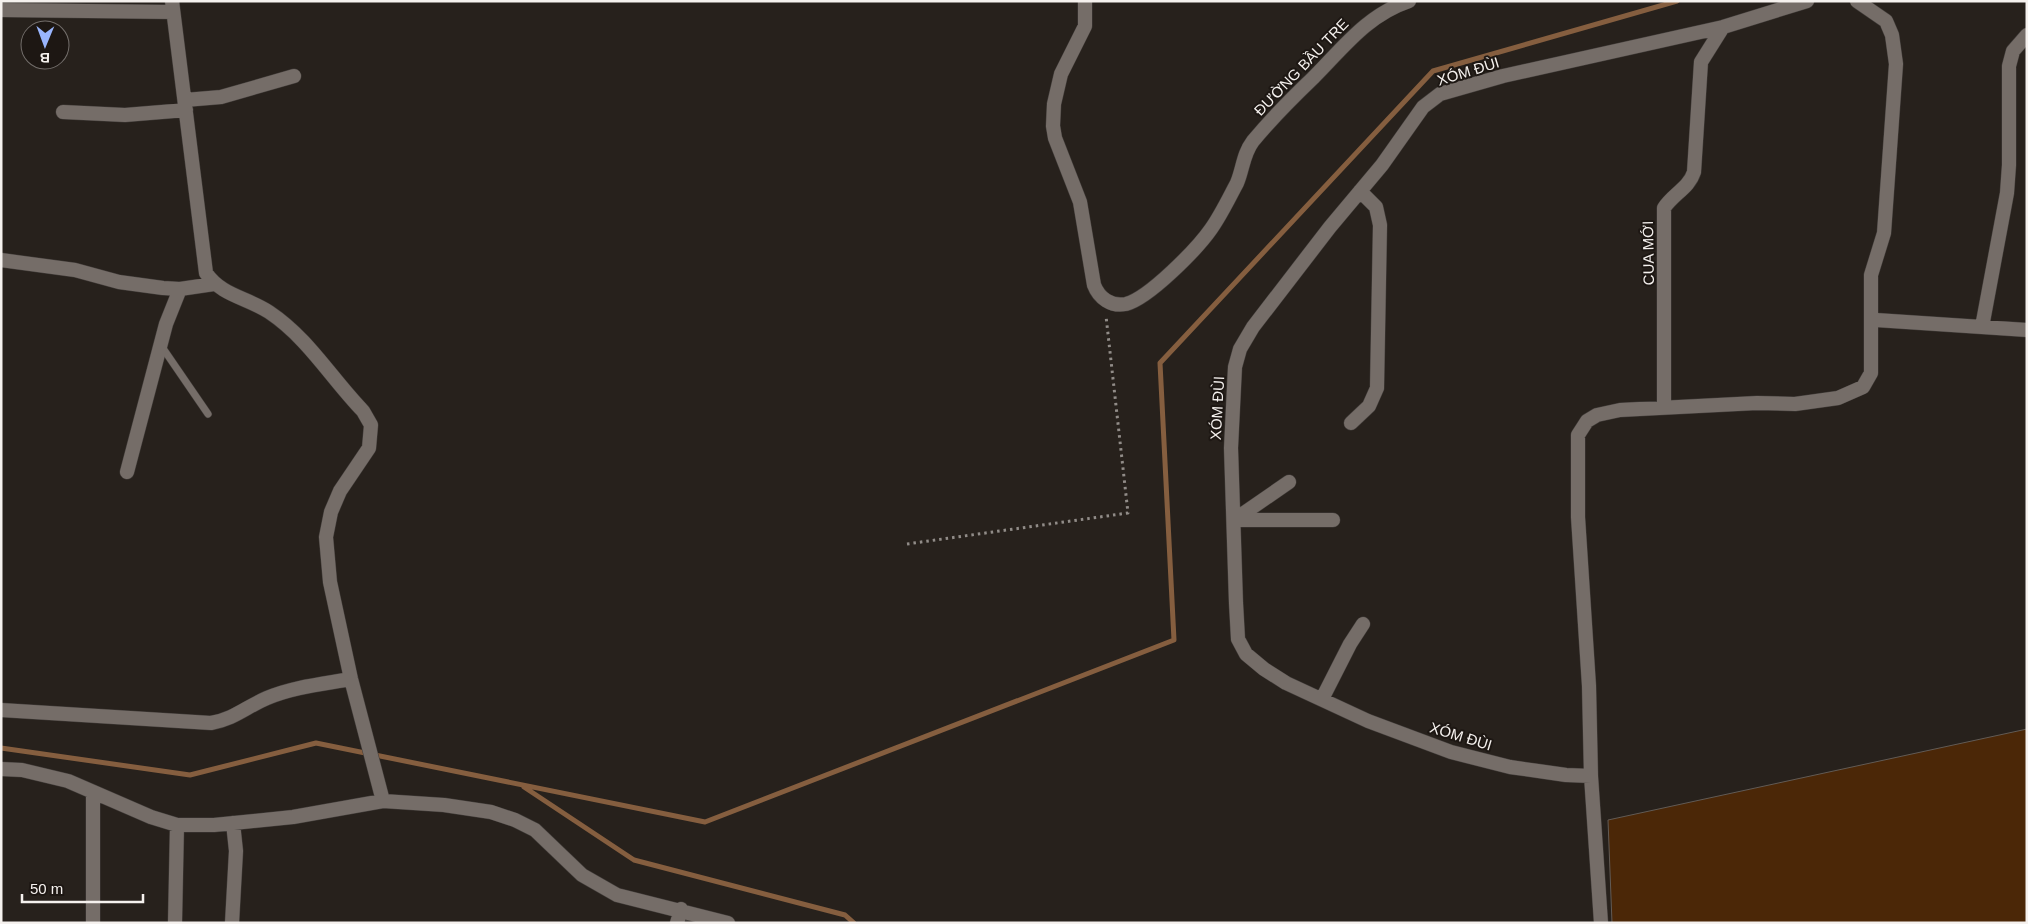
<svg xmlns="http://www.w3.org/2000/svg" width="2028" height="924" viewBox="0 0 2028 924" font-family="Helvetica,sans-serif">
<rect width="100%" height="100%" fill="#27211c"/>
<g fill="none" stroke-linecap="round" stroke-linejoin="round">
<path stroke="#855e3f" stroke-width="5" d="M1 748 190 775 316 743 705 822 1174 640 1160 363 1433 71 1677 1
M524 787 634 860 845 915 854 923"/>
</g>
<path fill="#4b2707" stroke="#625b55" d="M2027 729V923H1612L1608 820Z"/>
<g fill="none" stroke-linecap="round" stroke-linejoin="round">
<g stroke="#423d3a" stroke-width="8">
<path id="service" d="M160 344 208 414"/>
</g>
<g stroke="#423d3a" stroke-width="15">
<path id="minor" d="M172 1 206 273C222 296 246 297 269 312 308 338 331 378 363 411L371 425 369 448 340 491 331 512 326 537 330 582 351 679 383 801
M1085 1V26L1061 74 1054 104 1053 126 1055 138 1080 202 1094 285C1099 298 1111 307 1126 304 1149 298 1197 249 1211 229 1221 215 1229 198 1237 183 1243 169 1243 154 1253 141 1273 117 1291 99 1313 78 1343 48 1367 15 1409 1
M1857 1 1886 21 1892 35 1896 64 1884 233 1871 275V316L1876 320 2027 330
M1 10 173 12
M185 100 221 97 294 76
M63 112 125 115 186 110
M1 260 75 270 119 282 163 288 180 289 214 284
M1982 327 2007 193 2009 165V66L2013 51 2027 35
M1664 408V208C1673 194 1689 188 1694 172L1701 62 1723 27
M1351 423 1369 406 1377 388 1380 225 1376 207 1360 191
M127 472 166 324 180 289
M1289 482 1234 520H1333
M1322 699 1350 644 1363 624
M1 710 211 723C234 719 246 707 267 698 293 687 323 684 351 679
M1 769 22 770 68 781 151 817 177 825H214L293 817 383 801 444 805 491 812 515 820 535 830 582 875 617 895 728 923
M1591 776 1589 686 1578 517V435L1587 421 1597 415 1620 410 1757 403 1795 404 1838 398 1863 387 1871 373V316
M93 792V923
M175 923 177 825
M232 923 236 851 233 823
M677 923 681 909
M1601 923 1591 776 1566 775 1510 767 1451 752 1368 721 1286 683 1264 669 1246 654 1238 639 1236 603 1231 448 1235 367 1240 349 1253 327 1330 227 1382 165 1423 107 1440 94 1503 76 1723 27 1807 1"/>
</g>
<path stroke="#918c88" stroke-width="3" stroke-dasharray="2.5 4" stroke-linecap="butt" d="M907 544 1128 513 1106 316"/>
<use href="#service" stroke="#756d68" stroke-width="7"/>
<use href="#minor" stroke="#756d68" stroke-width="14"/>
</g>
<g text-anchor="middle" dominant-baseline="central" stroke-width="4" stroke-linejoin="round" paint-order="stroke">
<g font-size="15" fill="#f5f1ee" stroke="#1d1713">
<text transform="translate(1301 67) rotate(-46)">ĐƯỜNG BẦU TRE</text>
<text transform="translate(1468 71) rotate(-17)">XÓM ĐÙI</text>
<text transform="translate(1648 253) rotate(-91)">CUA MỚI</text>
<text transform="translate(1217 408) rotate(-87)">XÓM ĐÙI</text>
<text transform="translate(1461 736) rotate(17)">XÓM ĐÙI</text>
</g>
</g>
<rect width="2028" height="924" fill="none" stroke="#f5f1ee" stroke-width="5"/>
<g transform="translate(45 45) rotate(181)"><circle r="24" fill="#1d1713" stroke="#736e6b"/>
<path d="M0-4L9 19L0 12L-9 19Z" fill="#99b5fd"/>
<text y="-8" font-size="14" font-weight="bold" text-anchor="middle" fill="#f5f1ee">B</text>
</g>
<path d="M22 894v8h121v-8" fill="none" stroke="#f5f1ee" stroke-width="2.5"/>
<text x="30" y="894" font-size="15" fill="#f5f1ee" stroke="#1d1713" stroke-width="4" paint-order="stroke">50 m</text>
</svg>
